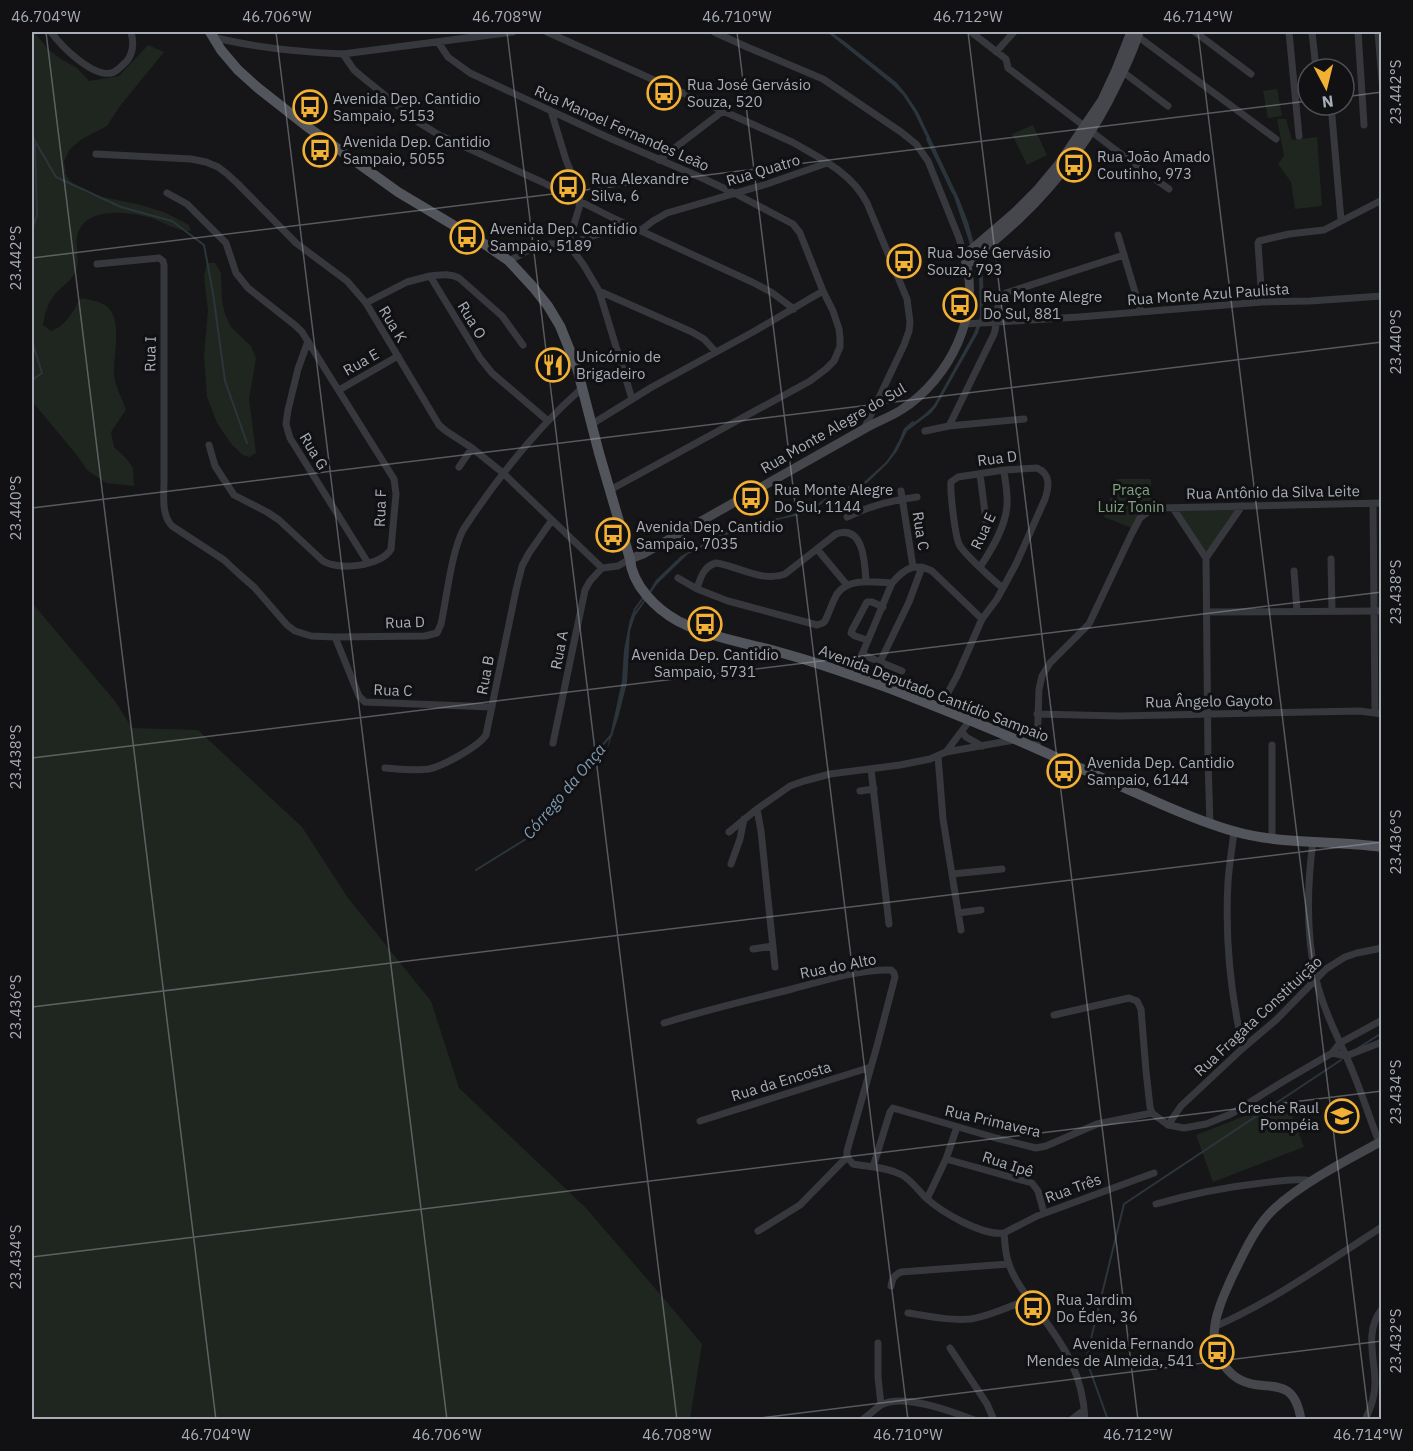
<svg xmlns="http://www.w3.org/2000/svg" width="1413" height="1451" viewBox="0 0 1413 1451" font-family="'IBM Plex Sans',sans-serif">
<rect width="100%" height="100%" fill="#161618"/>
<path fill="#1e261f" d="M32 32H34L49 50 61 59 77 68 89 81 119 76 148 45 164 52 120 106 107 126 82 139 70 149 64 161 66 175 75 187 92 195 137 204 164 212 189 225 191 231C176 231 165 223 152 218 131 212 91 206 79 230 73 243 81 258 76 271 72 280 64 285 57 292 48 301 45 312 43 325L51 331C62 327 67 320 74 310 77 305 78 301 82 298 89 300 99 301 105 305 124 318 113 355 114 374 115 387 122 397 126 410L111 432 114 447 125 457 133 468 134 486 106 483 87 470 79 458 32 401Z
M1277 89 1282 116 1268 118 1263 91Z
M1277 119H1286L1292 140 1317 137 1322 206 1295 209 1291 182 1278 164 1284 156Z
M1033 125 1047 155 1027 165 1012 134Z
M207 263H215L221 273 222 301 225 314 231 327 251 346 256 358 249 399 256 453 249 457 243 455 233 446 225 435 217 423 207 397 204 356 208 311 204 276Z
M1117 479H1151L1152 507 1132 528 1104 517Z
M1237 508 1206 555 1177 509Z
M32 603 115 701 132 728 198 730 302 827 348 898 431 1001 459 1088 586 1208 666 1301 702 1344 690 1419H32Z
M1286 1100 1304 1147 1213 1182 1196 1135Z"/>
<path fill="#2c353c" d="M827 32H831L844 41 896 82 906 94 918 112 959 199 968 222 983 277 984 314 978 333 936 407 931 413 907 431 897 451 887 464 867 483 830 498 817 507 805 514 743 527 688 554 657 584 635 616 630 631 627 683 618 718 607 750 622 681 624 650 630 619 644 600 656 580 681 556 722 534 741 525 783 517 803 511 816 505 832 494 864 482 886 462 893 452 905 429 925 414 934 405 974 333 980 316 979 277 968 238 950 185 914 112 903 95 894 86Z"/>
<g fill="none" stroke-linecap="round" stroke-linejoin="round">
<path stroke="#2c353c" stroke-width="2" d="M32 136 56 177 121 207 172 221 204 245 213 293 225 381 247 443
M927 139 953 193
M32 230 37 215 35 144
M32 341 42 373 32 380
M902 436 905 429 913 422
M843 490 859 483
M632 617 635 609 643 598
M476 870 526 839 576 776 612 734
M1358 1048 1382 1033
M1108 1420 1086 1359 1124 1204 1341 1060"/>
<path stroke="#37383d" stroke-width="7" d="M51 32C61 46 92 77 111 73 117 72 121 66 126 62 134 53 134 43 131 32
M547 32 792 142C820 158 852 173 867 203L907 299 910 322 909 331 904 345 864 429
M714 32 747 47 823 79 901 132 916 144 928 161 959 238 964 256
M971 32 1006 59 1008 68 1142 170 1169 189
M1195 32 1251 74
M1289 32 1299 136
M1312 32 1316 69
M1358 32 1364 125
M1378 32 1382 80
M1136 35 1276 139
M213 37C255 48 299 52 343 54L513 32
M438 42 448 57 470 73 607 137 700 177 736 194 793 224 800 233 823 291 833 311 839 329 840 338V347L834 361 826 369 810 381 610 490
M996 52 1014 32
M343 54 354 70 361 76 418 122 439 135 542 182 615 219 752 282 771 292 794 309
M1123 72 1168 106
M1331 105 1341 220
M551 111 566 160 580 194 579 208 568 244
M96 154 191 159 206 162 218 167 226 173 237 183 296 243 347 281 366 303 439 425 446 431 472 448 503 473 602 568 618 566 630 559
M659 160 723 111
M167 193 187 204 226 243 236 273 248 288 296 326 302 332 394 479 396 494 391 549C382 566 339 571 323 561L279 520 267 512 234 495 215 466 209 445
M641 230 653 221 667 213 767 184 827 163
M1118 235 1141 312
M568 244 583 264 599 291 632 399
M509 261 532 248 550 244H568L627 225
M97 264 159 258 163 261 164 265V481C164 496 161 514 172 526L224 560 239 574 254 587 287 625 295 631 311 636 335 637 425 636 437 633 441 624C447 596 451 554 463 530 497 478 536 429 582 388
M430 276C440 275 449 273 459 278L502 316 523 345
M599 291 692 332 704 339 715 351
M1262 302 1258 243 1259 241 1289 234 1324 230 1382 200
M366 303 407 282 430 276 480 358 492 373 548 421
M965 324 1079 317 1262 302 1310 301 1382 296
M308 341 298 369 288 410 286 424 290 438 368 563
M339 390 398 356
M592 424 652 387 753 332 823 291
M949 426 994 334C999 320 994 300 1006 293L1124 255
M925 431 949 426 1024 419
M459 467 472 448
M980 474 987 528
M901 491 913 567
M1373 503 1375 712
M1173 508 1206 558
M847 517C869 506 893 500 917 497
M817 549 847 585
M1331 559 1332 611
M980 567C992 549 1006 526 1007 505 1008 493 1005 482 1004 470
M1294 571 1297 611
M678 578 697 589 728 601 817 625 823 623 825 621C829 613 832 603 837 594 848 577 875 582 892 583
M697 589C700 578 704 566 716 563 738 566 763 583 785 574L836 534C864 524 865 564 866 582
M1207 612 1382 611
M335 637 359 696 365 702 492 707
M867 640 855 636 851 633 852 630 867 602H872L883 607
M862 654 880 662 909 602 922 567
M880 662 902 671
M858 664 892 583C904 569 914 562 932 571L982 619
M939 709 957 676 982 619 997 599 1016 564 1045 499C1049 487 1051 474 1037 468L1004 470 958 477 951 482C950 492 955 535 959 544 962 552 995 582 1003 588
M1037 714 1119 716 1360 711 1382 714
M962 732 966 737 982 746
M553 743 585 590 590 581 602 568
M1272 745V839
M1037 748 1039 689 1042 676 1050 663 1089 624 1132 533 1140 518 1149 511 1160 508 1382 503
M946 752 970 720
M938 756 943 819 961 930
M385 768C400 769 415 771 429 769 443 766 478 747 486 735L516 590 522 566 529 553 552 520
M871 769 889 924
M860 791 874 789
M757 809 761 831 775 967
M1210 824 1208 760 1206 558 1242 506
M729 832 757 809 780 793 790 786 804 781 830 774 900 765 930 759 946 752 1014 740
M1234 832C1232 849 1229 866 1228 882 1225 936 1231 996 1243 1048
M1313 841C1307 886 1306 934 1316 979 1322 1005 1335 1032 1346 1056 1359 1084 1368 1114 1379 1142
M731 864 740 839 744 819
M952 874 1002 869
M958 913 981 910
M753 949 773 946
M1054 1015 1129 998 1137 1001 1141 1009 1146 1071 1150 1107 1152 1113 1168 1125 1184 1128 1206 1124 1231 1114 1284 1081 1332 1053 1340 1043 1382 1020
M664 1023C706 1010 749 1000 792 989 824 981 858 969 891 970L894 973 895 977 877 1046 847 1151V1157L853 1164C869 1167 887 1167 902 1175 911 1180 918 1190 925 1197 941 1212 982 1236 1004 1233L1037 1216 1154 1173
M1332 1053 1346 1056 1382 1042
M700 1121 871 1067
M1168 1125 1181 1106 1243 1048 1276 1020 1326 969 1345 957 1357 953 1382 948
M946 1159 1032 1183 1038 1191 1044 1213
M873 1167 890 1112 893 1108 996 1138 1036 1148 1046 1146 1097 1124 1152 1113
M927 1199 946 1159 957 1127
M1156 1204C1191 1194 1226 1187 1262 1183 1279 1181 1296 1178 1313 1181
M758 1231 800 1205 847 1157
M1004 1233C1005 1243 1005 1254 1009 1264 1014 1280 1028 1298 1038 1311 1065 1347 1083 1374 1085 1420
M891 1286C892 1279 894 1275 901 1272L1009 1264
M908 1313C928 1316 949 1321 970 1319 990 1316 1010 1306 1029 1299
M1214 1327C1274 1301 1327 1262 1382 1227
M878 1343V1377L881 1405
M950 1348 987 1404 994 1420
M862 1420C869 1415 875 1409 881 1405 903 1393 951 1411 974 1420
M1071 1420 1084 1410
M1365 1420C1371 1408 1375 1396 1375 1383 1375 1358 1364 1331 1382 1309"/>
<path stroke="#45474d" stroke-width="9" d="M967 265C984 249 1002 235 1019 219 1060 180 1094 133 1118 82 1126 66 1134 49 1139 32
M630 559 643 554 864 429C876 422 890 417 901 410 950 379 983 312 964 256L1014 213 1038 189 1058 165 1102 100 1116 70 1131 32
M1301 1420C1293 1368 1261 1398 1233 1375 1227 1370 1216 1356 1214 1349 1213 1346 1214 1343 1214 1340 1214 1329 1215 1319 1219 1309 1222 1298 1227 1289 1231 1279 1243 1255 1254 1228 1274 1209 1302 1183 1347 1160 1382 1141"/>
<path stroke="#53555c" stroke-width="10" d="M210 32 221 50 238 70 258 88 309 128 398 192 480 241 509 261 533 287 548 306 560 326 577 368 599 453 630 559C632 585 656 609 678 621 711 638 747 643 782 653 820 663 857 677 894 690 948 711 1001 732 1053 756 1089 772 1125 788 1161 804 1184 814 1208 824 1233 831 1281 845 1332 840 1382 847"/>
</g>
<path fill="none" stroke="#a8adb8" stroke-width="1.5" stroke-opacity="0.45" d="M46 32 216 1420M276 32 447 1420M507 32 677 1420M737 32 908 1420M968 32 1138 1420M1198 32 1369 1420M1344 97 1382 92M32 258 1308 101M32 508 1382 342M32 758 1382 592M32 1007 1382 842M32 1257 1382 1091M743 1420 1382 1341"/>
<defs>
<g id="bus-ring" transform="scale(1.725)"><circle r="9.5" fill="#111113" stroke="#f2b134" stroke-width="1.5"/><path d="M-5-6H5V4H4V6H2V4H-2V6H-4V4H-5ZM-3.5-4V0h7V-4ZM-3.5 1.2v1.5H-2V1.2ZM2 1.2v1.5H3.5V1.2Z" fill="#f2b134"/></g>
<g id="restaurant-ring" transform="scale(1.725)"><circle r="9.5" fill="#111113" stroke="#f2b134" stroke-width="1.5"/><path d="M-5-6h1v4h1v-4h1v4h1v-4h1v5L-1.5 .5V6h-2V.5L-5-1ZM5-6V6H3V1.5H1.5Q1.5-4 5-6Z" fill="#f2b134"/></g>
<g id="school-ring" transform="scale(1.725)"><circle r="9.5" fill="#111113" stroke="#f2b134" stroke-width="1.5"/><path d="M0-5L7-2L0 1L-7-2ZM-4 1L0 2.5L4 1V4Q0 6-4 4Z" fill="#f2b134"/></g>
</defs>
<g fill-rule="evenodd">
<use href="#bus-ring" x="664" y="93"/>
<use href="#bus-ring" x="310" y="107"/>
<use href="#bus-ring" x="320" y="150"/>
<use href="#bus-ring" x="1074" y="165"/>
<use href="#bus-ring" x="568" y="187"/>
<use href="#bus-ring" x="467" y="237"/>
<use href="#bus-ring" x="904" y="261"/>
<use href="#bus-ring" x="960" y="305"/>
<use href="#restaurant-ring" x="553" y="365"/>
<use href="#bus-ring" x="751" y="498"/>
<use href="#bus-ring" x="613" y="535"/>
<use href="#bus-ring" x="705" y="624"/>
<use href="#bus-ring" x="1064" y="771"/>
<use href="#school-ring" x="1342" y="1116"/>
<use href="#bus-ring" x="1033" y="1308"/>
<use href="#bus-ring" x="1217" y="1352"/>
</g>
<g text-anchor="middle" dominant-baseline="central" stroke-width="6" stroke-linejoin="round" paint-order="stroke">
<g font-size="15" fill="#a8adb8" stroke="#111113" text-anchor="start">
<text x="687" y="84">Rua José Gervásio<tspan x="687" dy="17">Souza, 520</tspan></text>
<text x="333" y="98">Avenida Dep. Cantidio<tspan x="333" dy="17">Sampaio, 5153</tspan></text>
<text x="343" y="141">Avenida Dep. Cantidio<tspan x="343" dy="17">Sampaio, 5055</tspan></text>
<text x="1097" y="156">Rua João Amado<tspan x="1097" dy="17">Coutinho, 973</tspan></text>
<text x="591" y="178">Rua Alexandre<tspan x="591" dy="17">Silva, 6</tspan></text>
<text x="490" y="228">Avenida Dep. Cantidio<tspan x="490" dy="17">Sampaio, 5189</tspan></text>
<text x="927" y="252">Rua José Gervásio<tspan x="927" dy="17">Souza, 793</tspan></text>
<text x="983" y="296">Rua Monte Alegre<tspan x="983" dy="17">Do Sul, 881</tspan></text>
<text x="576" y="356">Unicórnio de<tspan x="576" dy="17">Brigadeiro</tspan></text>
<text x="774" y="489">Rua Monte Alegre<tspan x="774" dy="17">Do Sul, 1144</tspan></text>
<text x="636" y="526">Avenida Dep. Cantidio<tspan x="636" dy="17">Sampaio, 7035</tspan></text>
<text x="705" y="654" text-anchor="middle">Avenida Dep. Cantidio<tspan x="705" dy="17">Sampaio, 5731</tspan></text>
<text x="1087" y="762">Avenida Dep. Cantidio<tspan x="1087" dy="17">Sampaio, 6144</tspan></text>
<text x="1319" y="1107" text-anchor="end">Creche Raul<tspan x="1319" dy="17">Pompéia</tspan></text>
<text x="1056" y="1299">Rua Jardim<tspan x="1056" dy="17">Do Éden, 36</tspan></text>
<text x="1194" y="1343" text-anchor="end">Avenida Fernando<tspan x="1194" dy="17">Mendes de Almeida, 541</tspan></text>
</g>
<g font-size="15" fill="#a8adb8" stroke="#111113">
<text transform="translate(622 128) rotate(24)">Rua Manoel Fernandes Leão</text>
<text transform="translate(763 170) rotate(-17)">Rua Quatro</text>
<text transform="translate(1208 294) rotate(-4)">Rua Monte Azul Paulista</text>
<text transform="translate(472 320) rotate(59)">Rua O</text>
<text transform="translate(393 324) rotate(59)">Rua K</text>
<text transform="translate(150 354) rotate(-89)">Rua I</text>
<text transform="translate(361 362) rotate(-30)">Rua E</text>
<text transform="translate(833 428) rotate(-30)">Rua Monte Alegre do Sul</text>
<text transform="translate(314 451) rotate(59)">Rua G</text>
<text transform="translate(997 458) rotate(-7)">Rua D</text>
<text transform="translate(1273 492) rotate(-1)">Rua Antônio da Silva Leite</text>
<text transform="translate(380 508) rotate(-88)">Rua F</text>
<text transform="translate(921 531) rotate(81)">Rua C</text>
<text transform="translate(983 531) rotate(-65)">Rua E</text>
<text transform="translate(405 622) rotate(-2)">Rua D</text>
<text transform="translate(559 650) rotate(-79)">Rua A</text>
<text transform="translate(485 675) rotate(-79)">Rua B</text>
<text transform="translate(393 690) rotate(2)">Rua C</text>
<text transform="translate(934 693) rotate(21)">Avenida Deputado Cantídio Sampaio</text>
<text transform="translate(1209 701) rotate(-1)">Rua Ângelo Gayoto</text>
<text transform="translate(838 966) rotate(-11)">Rua do Alto</text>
<text transform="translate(1258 1016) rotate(-43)">Rua Fragata Constituição</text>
<text transform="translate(781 1081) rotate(-17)">Rua da Encosta</text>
<text transform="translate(993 1121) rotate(13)">Rua Primavera</text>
<text transform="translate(1008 1164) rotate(18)">Rua Ipê</text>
<text transform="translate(1073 1188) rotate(-20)">Rua Três</text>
</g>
<g font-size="15" fill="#7fa381" stroke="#111113">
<text x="1131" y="489">Praça<tspan x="1131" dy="17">Luiz Tonin</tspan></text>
</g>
<g font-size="16" font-style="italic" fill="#7f9bb3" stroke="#111113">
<text transform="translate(564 791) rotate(-50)">Córrego da Onça</text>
</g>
</g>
<rect width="1413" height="1451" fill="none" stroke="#111113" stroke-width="66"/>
<g transform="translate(1326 87) rotate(173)"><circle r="28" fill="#111113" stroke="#4d4f55" stroke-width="1.5"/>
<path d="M0-4.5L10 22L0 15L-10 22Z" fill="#f2b134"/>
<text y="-9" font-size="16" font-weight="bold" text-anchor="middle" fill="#a8adb8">N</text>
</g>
<rect x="33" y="33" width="1347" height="1385" fill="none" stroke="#a8adb8" stroke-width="2"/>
<g font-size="15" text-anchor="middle" fill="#a8adb8">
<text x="46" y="22">46.704°W</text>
<text x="277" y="22">46.706°W</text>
<text x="507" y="22">46.708°W</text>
<text x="737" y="22">46.710°W</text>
<text x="968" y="22">46.712°W</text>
<text x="1198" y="22">46.714°W</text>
<text transform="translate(1396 92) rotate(-90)" y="5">23.442°S</text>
<text transform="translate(16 258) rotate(-90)" y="5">23.442°S</text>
<text transform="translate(1396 342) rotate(-90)" y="5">23.440°S</text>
<text transform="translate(16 508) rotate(-90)" y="5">23.440°S</text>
<text transform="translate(1396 592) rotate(-90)" y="5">23.438°S</text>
<text transform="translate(16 757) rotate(-90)" y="5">23.438°S</text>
<text transform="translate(1396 842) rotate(-90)" y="5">23.436°S</text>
<text transform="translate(16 1007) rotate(-90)" y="5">23.436°S</text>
<text transform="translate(1396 1092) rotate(-90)" y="5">23.434°S</text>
<text transform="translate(16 1257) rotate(-90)" y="5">23.434°S</text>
<text transform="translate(1396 1341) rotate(-90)" y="5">23.432°S</text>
<text x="216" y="1440">46.704°W</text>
<text x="447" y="1440">46.706°W</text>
<text x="677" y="1440">46.708°W</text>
<text x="908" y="1440">46.710°W</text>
<text x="1138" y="1440">46.712°W</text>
<text x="1368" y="1440">46.714°W</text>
</g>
</svg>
